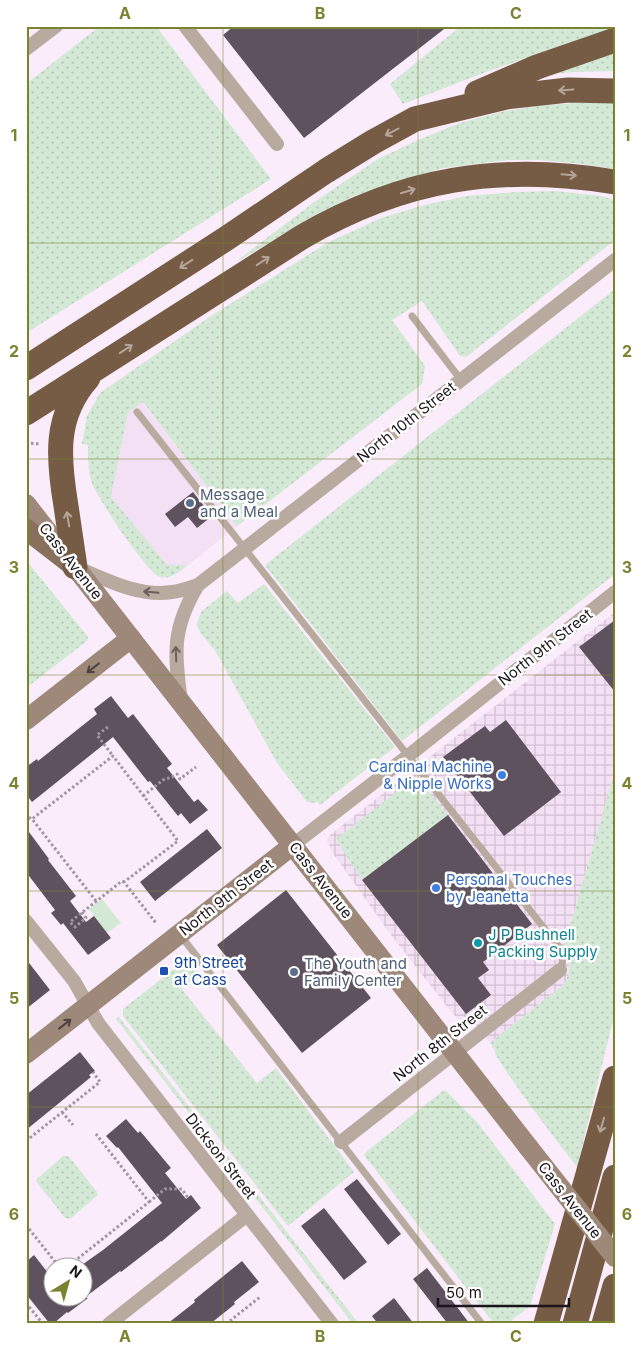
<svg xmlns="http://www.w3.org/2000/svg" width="641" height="1350" viewBox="0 0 641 1350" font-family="Inter,sans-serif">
<defs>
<pattern id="industrial-grid" width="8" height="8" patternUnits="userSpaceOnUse" patternTransform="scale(1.25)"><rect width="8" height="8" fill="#f4e0f5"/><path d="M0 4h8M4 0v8" fill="none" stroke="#d1bfd1"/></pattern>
<pattern id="grass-dots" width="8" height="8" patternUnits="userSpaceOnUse" patternTransform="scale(1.25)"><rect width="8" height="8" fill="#d3e8d5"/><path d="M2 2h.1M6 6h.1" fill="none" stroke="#b5c6b6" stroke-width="1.8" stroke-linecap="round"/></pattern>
</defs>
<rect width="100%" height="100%" fill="#faecfa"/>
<path fill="#f4e0f5" d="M142 402 237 526 188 565H167L111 497 128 412Z"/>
<path fill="url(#industrial-grid)" d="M615 612V771L564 947 569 955V967L568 978 563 985 490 1043 472 1021 466 1023 462 1022 452 1013 391 935 332 852 327 840 330 835 335 831Z"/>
<path fill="url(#grass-dots)" d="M100 26H156L271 179 31 330 26 331V84Z
M461 26H615V29L494 69 403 104 390 84Z
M615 50V71L574 72 541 75Z
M596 102 615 103V169L574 163 539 160H507L443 168 354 196 311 218 240 260 239 259 317 200 378 159 418 140 460 123 501 112 543 105Z
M555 191 601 196 615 200V240L466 357 460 356 422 301 392 320 425 366 422 384 237 526 143 402 128 412 111 497 167 565H188C180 571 171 580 160 577 148 574 97 498 92 483 88 472 88 457 88 445L82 444 87 416 100 393 208 318 327 243 381 218 424 205 467 196 516 192Z
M615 289V574L402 741 265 565Z
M26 560 88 637 87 641 26 688Z
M264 584 395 747 320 805 317 801 314 803 307 802 277 763 216 652 200 632 197 625 199 617 202 611 227 591 238 603Z
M615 771V1012L577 1167C548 1130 520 1093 495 1054V1051L490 1043 563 985C572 973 571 960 564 947Z
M416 777 448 815 362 880 337 841V838Z
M188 958 200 973 181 988 257 1083 276 1068 354 1172 288 1226 123 1016V1009Z
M119 1017 359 1324H353L116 1019Z
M444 1090 446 1091 477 1122 555 1224 530 1306 507 1324H494L364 1155 367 1151Z
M63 1156H67L70 1158 97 1192 98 1195 70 1219 65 1218 36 1181 37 1179Z"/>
<path fill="#d3e8d5" d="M102 899 121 923 107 933 89 909Z"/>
<path fill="#5e525e" d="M234 26H448L304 138 223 35Z
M193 492 212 516 197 528 188 517 175 527 165 514Z
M615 620V692L579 647Z
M111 696 128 718 133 714 172 764 167 768 194 802 198 799 208 810 190 824 181 813 178 816 150 781 148 782 113 737 32 802 26 794V767L37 759 38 761 97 714 94 709Z
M506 720 561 792 504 836 443 757 485 726 490 732Z
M448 815 532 924 483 962 489 970 478 978 491 995 466 1014 362 880Z
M26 828 49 859 48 860 76 896 70 901 86 922 94 916 111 938 88 955 63 923 61 925 51 913 55 910 26 872Z
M207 829 222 848 155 901 140 882Z
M286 890 371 998 302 1053 217 945Z
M26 959 50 990 26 1009Z
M80 1052 95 1071 89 1075 91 1077 26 1130V1095Z
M126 1119 138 1133 140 1131 171 1168 165 1173 186 1199 191 1195 201 1208 161 1242V1241L121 1272 120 1271 84 1298H88L68 1313 67 1312 53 1324H50L26 1294V1262L34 1255 52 1278V1298H82V1268L79 1267 103 1250 162 1203 118 1147 117 1148 106 1136Z
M357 1179 401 1234 388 1245 344 1189Z
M324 1208 367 1262 344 1280 301 1226Z
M242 1261 259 1282 234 1302 235 1304 210 1324H167L195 1302 194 1300Z
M427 1268 470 1324H448L413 1279Z
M394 1298 414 1324H378L372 1316Z"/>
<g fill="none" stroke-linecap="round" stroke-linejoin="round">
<path stroke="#a096a0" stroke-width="3" stroke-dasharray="2.5 2.5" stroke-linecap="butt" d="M26 443 41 444
M108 727 97 735 113 756
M143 796 163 780 172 777 177 774 180 779 196 767
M26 813 32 821
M96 901 32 819 113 756 178 841 124 882 156 923
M82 912 86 918 75 927 70 922 122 881 124 882
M62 1112 73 1125
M26 1141 100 1082 93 1072
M149 1202 165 1189H182L188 1198
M26 1225 60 1268
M66 1268 149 1202 96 1134
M26 1303 43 1324
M26 1320 29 1324
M226 1324 260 1297"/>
<path stroke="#b9aaa0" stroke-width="7" d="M412 316 461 380
M137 412 559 947C563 956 564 961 560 970
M181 936 482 1324"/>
<path stroke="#b9aaa0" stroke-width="14" d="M185 26 277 144
M26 49 56 26
M78 568C107 580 139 597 172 592 181 591 189 588 198 585L615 260
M181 701C174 653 172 628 198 585
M293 845 408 756 615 592
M26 921 74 981 98 1023 332 1324
M341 1142 560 970
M109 1324 247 1215"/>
<path stroke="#9d8879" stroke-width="20" d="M26 504 529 1148
M26 720 131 638
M26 1054 293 845"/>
<path stroke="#88705d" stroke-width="21" d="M26 529 75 567"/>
<path stroke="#765b45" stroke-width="25" d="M477 93 537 67 615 40
M26 368 227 238 326 171 373 142 415 119 506 97 568 90 615 91
M26 413 302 237C403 178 500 163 615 182
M75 567C72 546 69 526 66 506 58 458 54 416 88 378
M546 1324 615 1078
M575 1324 615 1177
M604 1324 615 1286"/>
<path stroke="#9d8879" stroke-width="20" d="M529 1148 615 1257"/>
</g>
<defs><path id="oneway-shaft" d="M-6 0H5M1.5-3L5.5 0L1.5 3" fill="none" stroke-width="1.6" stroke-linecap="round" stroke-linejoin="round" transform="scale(1.25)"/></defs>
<g stroke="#b4a599">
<use href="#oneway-shaft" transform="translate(566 90) rotate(176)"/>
<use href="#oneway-shaft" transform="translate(392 132) rotate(152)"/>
<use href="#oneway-shaft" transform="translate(569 175) rotate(5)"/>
<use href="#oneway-shaft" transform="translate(408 191) rotate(-17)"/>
<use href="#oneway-shaft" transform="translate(263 261) rotate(-33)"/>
<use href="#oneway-shaft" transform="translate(186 264) rotate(147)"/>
<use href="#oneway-shaft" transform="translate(126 349) rotate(-33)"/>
<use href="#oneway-shaft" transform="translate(68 519) rotate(-99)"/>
<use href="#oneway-shaft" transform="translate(602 1125) rotate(106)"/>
</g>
<g stroke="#6a605d">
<use href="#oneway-shaft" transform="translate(151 592) rotate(-175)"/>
<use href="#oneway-shaft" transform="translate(176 654) rotate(-92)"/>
</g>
<g stroke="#4e4340">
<use href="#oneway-shaft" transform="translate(93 668) rotate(142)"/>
<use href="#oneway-shaft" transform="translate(65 1024) rotate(-38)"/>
</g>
<path fill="none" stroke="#7a832f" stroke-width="1" stroke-opacity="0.55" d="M223 26V1324M418 26V1324M26 243H615M26 459H615M26 675H615M26 891H615M26 1107H615"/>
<g fill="#5c6f8a" stroke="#fff" stroke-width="2">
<circle cx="190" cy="503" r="5"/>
<circle cx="294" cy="972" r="5"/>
</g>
<g fill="#3f7fe0" stroke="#fff" stroke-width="2">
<circle cx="502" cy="775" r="5"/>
<circle cx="436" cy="888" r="5"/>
</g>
<circle fill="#0f9aa8" stroke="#fff" stroke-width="2" cx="478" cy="943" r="5"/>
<rect fill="#1a4fb4" stroke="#fff" stroke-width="2" x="159" y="966" width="10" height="10" rx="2.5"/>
<g text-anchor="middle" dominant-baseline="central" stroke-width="5" stroke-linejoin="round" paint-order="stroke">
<g font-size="15" fill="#1a151a" stroke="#fff">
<text transform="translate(406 422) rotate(-38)">North 10th Street</text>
<text transform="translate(71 561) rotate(52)">Cass Avenue</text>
<text transform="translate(545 647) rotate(-38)">North 9th Street</text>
<text transform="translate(321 880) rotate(52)">Cass Avenue</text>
<text transform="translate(226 897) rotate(-38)">North 9th Street</text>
<text transform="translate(440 1043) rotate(-38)">North 8th Street</text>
<text transform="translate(221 1156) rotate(52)">Dickson Street</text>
<text transform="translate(570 1200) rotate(52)">Cass Avenue</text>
</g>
<g font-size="15" fill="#4e5e75" stroke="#fff" text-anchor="start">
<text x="200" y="494">Message<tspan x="200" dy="17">and a Meal</tspan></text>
<text x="304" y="963">The Youth and<tspan x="304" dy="17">Family Center</tspan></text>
</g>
<g font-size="15" fill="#366cbe" stroke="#fff" text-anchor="end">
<text x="492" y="766">Cardinal Machine<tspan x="492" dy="17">&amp; Nipple Works</tspan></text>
<text x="446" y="879" text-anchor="start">Personal Touches<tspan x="446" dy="17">by Jeanetta</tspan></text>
</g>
<g font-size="15" fill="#0d838f" stroke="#fff" text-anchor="start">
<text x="488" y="934">J P Bushnell<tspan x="488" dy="17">Packing Supply</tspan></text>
</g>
<g font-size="15" fill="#164399" stroke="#fff" text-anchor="start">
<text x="174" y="962">9th Street<tspan x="174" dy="17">at Cass</tspan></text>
</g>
</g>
<rect width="641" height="1350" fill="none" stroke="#ffffff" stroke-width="55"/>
<g transform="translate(68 1282) rotate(37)"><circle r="24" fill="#ffffff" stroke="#a3a1a3"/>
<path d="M0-4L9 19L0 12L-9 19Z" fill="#7a832f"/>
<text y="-8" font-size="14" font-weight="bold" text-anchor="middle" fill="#1a151a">N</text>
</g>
<path d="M438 1298v8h131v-8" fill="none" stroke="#1a151a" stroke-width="2.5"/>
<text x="446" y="1298" font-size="15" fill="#1a151a" stroke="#ffffff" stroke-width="4" paint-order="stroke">50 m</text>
<rect x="28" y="28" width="586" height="1294" fill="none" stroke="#7a832f" stroke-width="2"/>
<g font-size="16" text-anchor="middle" font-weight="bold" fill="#7a832f">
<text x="125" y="19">A</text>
<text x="320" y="19">B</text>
<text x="516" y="19">C</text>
<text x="14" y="141">1</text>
<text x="627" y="141">1</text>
<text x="14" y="357">2</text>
<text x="627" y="357">2</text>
<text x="14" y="573">3</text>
<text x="627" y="573">3</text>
<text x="14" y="789">4</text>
<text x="627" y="789">4</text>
<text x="14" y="1004">5</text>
<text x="627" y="1004">5</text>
<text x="14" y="1220">6</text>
<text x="627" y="1220">6</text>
<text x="125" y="1342">A</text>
<text x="320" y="1342">B</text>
<text x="516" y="1342">C</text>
</g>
</svg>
